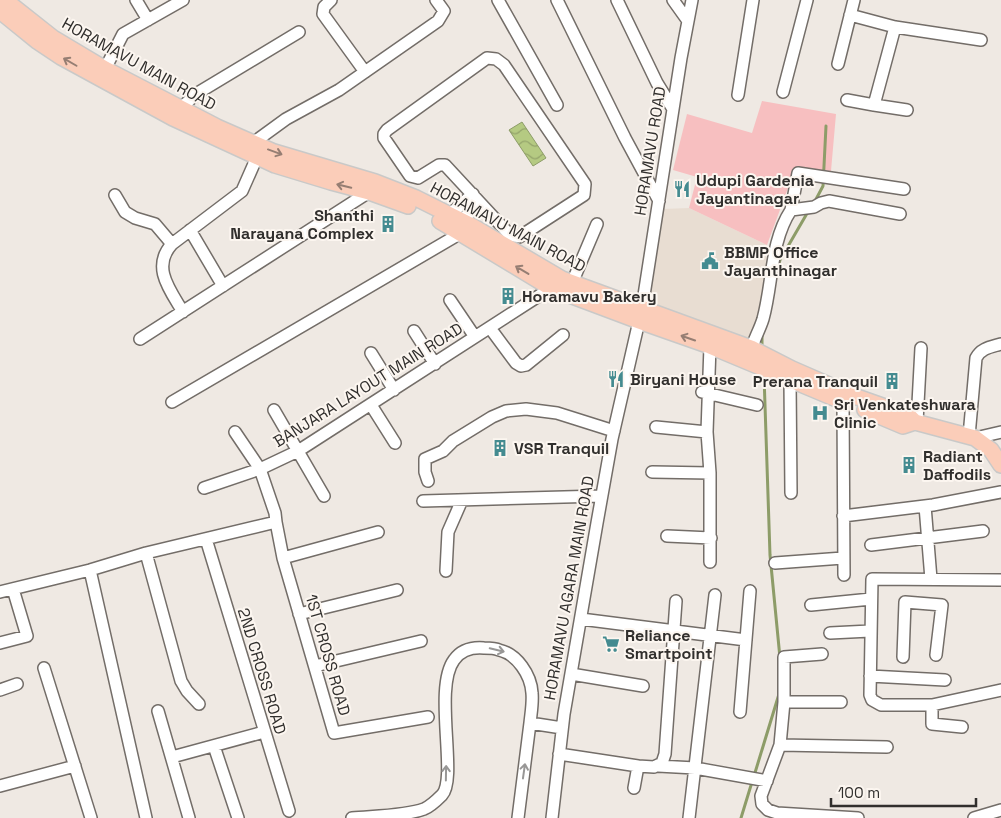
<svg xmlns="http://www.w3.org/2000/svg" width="1001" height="818" viewBox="0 0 1001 818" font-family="'Space Grotesk',sans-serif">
<defs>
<pattern id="water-waves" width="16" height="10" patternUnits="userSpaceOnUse" patternTransform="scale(1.25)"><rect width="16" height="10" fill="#b5ca82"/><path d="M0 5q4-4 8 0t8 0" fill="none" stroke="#94a46b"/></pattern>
</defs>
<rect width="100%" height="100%" fill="#efe9e3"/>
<path fill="#e8ddd2" d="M689 208 767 245 763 303 750 340 646 305 663 209Z"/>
<path fill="#f7bfc0" d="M762 101 836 114 831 171 795 169 767 245 689 208 697 177 673 170 687 114 752 133Z"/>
<path fill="url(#water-waves)" stroke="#8d9c68" d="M522 122 546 158 533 166 509 130Z"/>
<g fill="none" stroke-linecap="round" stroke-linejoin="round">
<path stroke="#8d9c68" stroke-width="3" d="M814 203 823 186 826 126
M777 270 780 260 809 210
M762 335V349
M764 375 770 555 780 658
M754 776 779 694
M741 818 752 782"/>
<g stroke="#736d68" stroke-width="14">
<path id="minor" d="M136 0 148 20
M331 0 324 7 323 14 365 72
M498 0 557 105
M557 0 625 138 659 201
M617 0 657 83 673 109
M673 0 688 21
M850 15 895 27 981 40
M895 27 874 105 907 110
M487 58 496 59 504 65 585 184 584 195 519 237 510 235 445 165H439L418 178 410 176 384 138V134L387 130Z
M838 64 854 0
M104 75 105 69 123 34 183 0
M783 92 807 0
M738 95 753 0
M847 100 874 105
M180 109 196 94 299 32
M115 195 125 212 135 218 155 224 172 244
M791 210 798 173 904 189
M449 215 473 194
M461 221 480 203
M190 230 223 286
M572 283 597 224
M450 300 475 337
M183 312C170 290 151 267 172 244L242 191 257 157 253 143 286 119 339 90 438 21 444 11 436 0
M490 328 516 363 521 366 526 365 563 335
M414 331 435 364
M140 339 369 192 373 188
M710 346 707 432 710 473V562
M371 353 394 390
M750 355C752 342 759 332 763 319 773 283 770 242 791 210L814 207 821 203 829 201 900 214
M790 381 791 493
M702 392 757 405
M172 402 461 233
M843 402 844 575
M371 405 395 443
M274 410 324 496
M917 422 921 348
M656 427 707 432
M969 436 976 358C981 348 991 347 1001 344
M975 438 1001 432
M652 472 710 473
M428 481 425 472V459L443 451 453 441 492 417 506 411 526 409 557 413 614 431
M204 488 260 469 235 432
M423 501 601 496
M925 506 931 579
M843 516 933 505 1001 492
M276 522 283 558 334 733 428 717
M667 536 711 538
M206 539 289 811
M871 545 983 531
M146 553 181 681 187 691 199 704
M283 558 378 532
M775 563 843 558
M90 570 146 818
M446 571 448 532 462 500
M1001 580 872 579 870 695 872 700 881 705H932L1001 690
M0 592 90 570 146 553 276 522 275 513 260 469 298 451 551 288
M811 605 871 599
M299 614 397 590
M581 619 746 640
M830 633 870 631
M0 643 27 636 13 589
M822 654 784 657V702L780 745 761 796 762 804 768 810 777 813 858 818
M903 657 905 602 942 605 936 655
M315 666 421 641
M44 668 91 818
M571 674 643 686
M870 676 945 680
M0 690 17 684
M784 702H841
M932 705V724L962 727
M158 711 189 818
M740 712 750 591
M780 745 887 747
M214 746 238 818
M559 754 638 766 654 767 662 763 665 754 676 601
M172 757 264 732
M658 766 695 768 767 781
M0 786 75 766
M634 788 638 766
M352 818C372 816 405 816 424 809 429 807 438 799 442 795 458 778 433 688 454 660 461 650 472 647 484 648 489 648 495 648 499 650 517 654 531 675 532 693 533 703 531 713 530 723L562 728
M518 818 530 723
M552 818 564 714 597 523 612 439 642 308 681 58 692 0
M689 818 715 595
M974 818 1001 810"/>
</g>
<g stroke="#c9c9c8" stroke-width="18">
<path id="major" d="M5 0 53 38 105 69 217 127 274 152 375 182 416 198 472 226 562 279 751 348 792 369 854 396 908 415 915 422 975 438 991 450 1001 465
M0 11 37 41 61 57 173 118 275 165 331 182 369 192 408 206
M440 221 551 288 639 321 710 346 839 400
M865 410 903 426 915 422"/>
</g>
<use href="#minor" stroke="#fff" stroke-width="11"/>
<use href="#major" stroke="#fbcdb9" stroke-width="15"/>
</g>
<defs><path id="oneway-shaft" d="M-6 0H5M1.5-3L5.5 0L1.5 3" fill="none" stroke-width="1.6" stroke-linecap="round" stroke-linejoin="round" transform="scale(1.25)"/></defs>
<g stroke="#967e73">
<use href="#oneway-shaft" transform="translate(70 62) rotate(-150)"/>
<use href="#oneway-shaft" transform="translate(275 152) rotate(20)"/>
<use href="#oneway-shaft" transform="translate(344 186) rotate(-166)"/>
<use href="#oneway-shaft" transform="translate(522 270) rotate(-149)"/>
<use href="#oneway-shaft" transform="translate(688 338) rotate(-161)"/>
</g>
<g stroke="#989796">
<use href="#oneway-shaft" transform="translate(497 650) rotate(13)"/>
<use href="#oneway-shaft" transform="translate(524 771) rotate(-82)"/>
<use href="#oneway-shaft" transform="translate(446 773) rotate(-89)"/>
</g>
<defs>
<g id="restaurant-bare" transform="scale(1.35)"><path d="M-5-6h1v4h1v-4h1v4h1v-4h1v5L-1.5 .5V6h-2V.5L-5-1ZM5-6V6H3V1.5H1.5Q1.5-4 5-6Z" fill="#448b90" stroke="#fcf6f0" stroke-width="2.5" paint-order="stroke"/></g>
<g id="building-bare" transform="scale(1.35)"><path d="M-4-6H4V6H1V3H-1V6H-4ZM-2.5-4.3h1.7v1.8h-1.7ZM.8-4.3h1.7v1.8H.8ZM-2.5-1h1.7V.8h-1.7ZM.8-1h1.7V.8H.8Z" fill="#448b90" stroke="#fcf6f0" stroke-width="2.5" paint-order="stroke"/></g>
<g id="civic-bare" transform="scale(1.35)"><path d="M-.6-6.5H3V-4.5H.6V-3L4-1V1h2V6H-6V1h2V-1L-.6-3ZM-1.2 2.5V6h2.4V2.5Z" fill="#448b90" stroke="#fcf6f0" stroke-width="2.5" paint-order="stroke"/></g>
<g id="hospital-bare" transform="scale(1.35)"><path d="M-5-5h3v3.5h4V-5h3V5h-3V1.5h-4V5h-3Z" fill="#448b90" stroke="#fcf6f0" stroke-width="2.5" paint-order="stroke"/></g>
<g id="supermarket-bare" transform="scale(1.35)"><path d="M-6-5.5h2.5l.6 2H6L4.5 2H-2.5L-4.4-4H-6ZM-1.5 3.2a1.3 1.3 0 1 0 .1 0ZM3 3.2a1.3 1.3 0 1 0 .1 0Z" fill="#448b90" stroke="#fcf6f0" stroke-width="2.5" paint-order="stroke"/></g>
</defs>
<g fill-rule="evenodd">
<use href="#restaurant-bare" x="682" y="189"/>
<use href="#building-bare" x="388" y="224"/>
<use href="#civic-bare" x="710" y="261"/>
<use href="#building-bare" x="508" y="296"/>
<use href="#restaurant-bare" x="616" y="379"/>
<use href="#building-bare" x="892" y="381"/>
<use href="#hospital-bare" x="820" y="413"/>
<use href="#building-bare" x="500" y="448"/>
<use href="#building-bare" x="909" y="465"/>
<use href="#supermarket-bare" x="611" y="644"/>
</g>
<g text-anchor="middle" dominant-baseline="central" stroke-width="4" stroke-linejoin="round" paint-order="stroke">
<g font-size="16" fill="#312f2d" stroke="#fcf6f0">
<text transform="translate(139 64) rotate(29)">HORAMAVU MAIN ROAD</text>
<text transform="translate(650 151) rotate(-81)">HORAMAVU ROAD</text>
<text transform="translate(508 227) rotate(28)">HORAMAVU MAIN ROAD</text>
<text transform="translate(368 385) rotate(-32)">BANJARA LAYOUT MAIN ROAD</text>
<text transform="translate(569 588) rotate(-80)">HORAMAVU AGARA MAIN ROAD</text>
<text transform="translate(328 655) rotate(74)">1ST CROSS ROAD</text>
<text transform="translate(262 671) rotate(73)">2ND CROSS ROAD</text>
</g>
<g font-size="16" font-weight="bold" fill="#312f2d" stroke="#fcf6f0" text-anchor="start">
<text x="696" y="180">Udupi Gardenia<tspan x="696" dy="18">Jayantinagar</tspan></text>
<text x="374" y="215" text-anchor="end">Shanthi<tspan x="374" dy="18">Narayana Complex</tspan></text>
<text x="724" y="252">BBMP Office<tspan x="724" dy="18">Jayanthinagar</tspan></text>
<text x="522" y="296">Horamavu Bakery</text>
<text x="630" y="379">Biryani House</text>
<text x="878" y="381" text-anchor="end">Prerana Tranquil</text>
<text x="834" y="404">Sri Venkateshwara<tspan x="834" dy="18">Clinic</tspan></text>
<text x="514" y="448">VSR Tranquil</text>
<text x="923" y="456">Radiant<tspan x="923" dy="18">Daffodils</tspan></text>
<text x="625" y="635">Reliance<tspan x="625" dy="18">Smartpoint</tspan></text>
</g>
</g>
<path d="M831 798v8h145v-8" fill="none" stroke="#312f2d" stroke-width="2.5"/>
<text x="838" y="798" font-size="15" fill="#312f2d" stroke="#fcf6f0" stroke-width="4" paint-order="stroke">100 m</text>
</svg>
